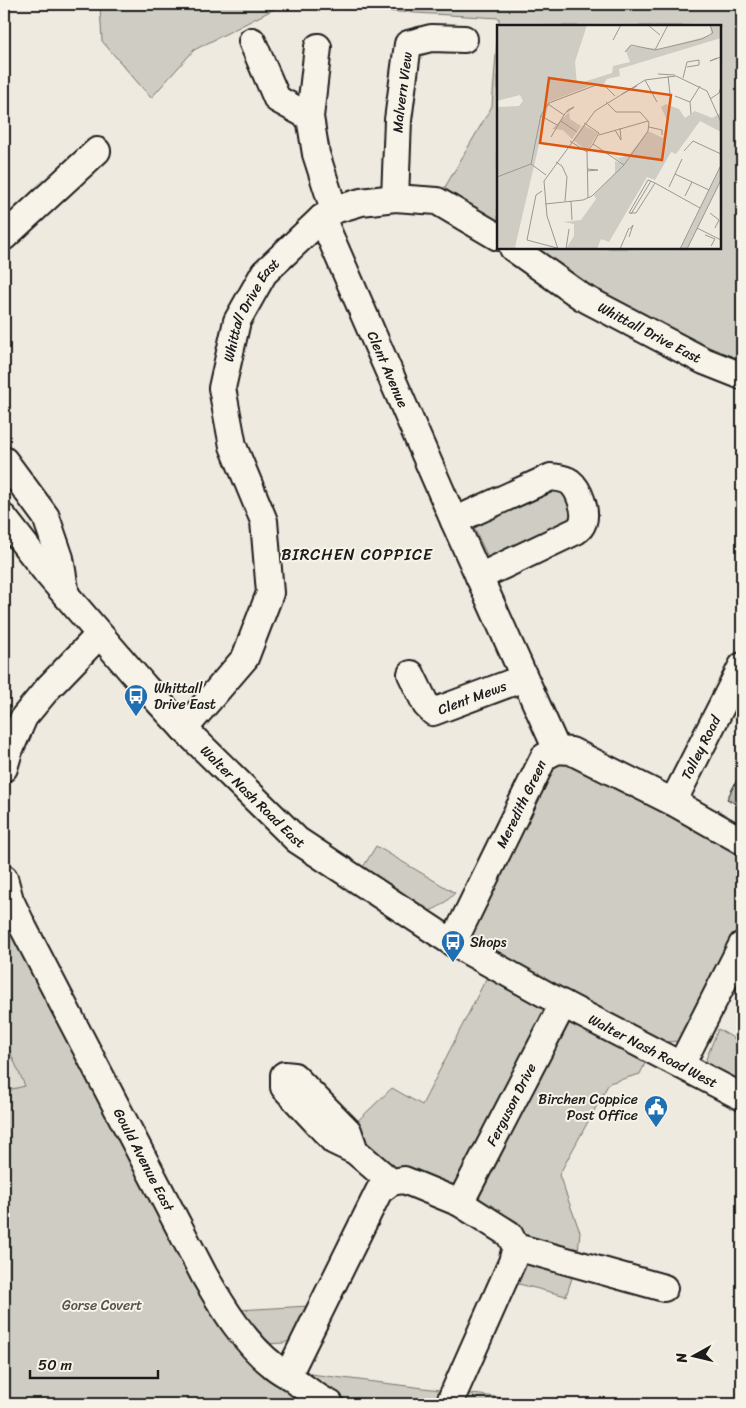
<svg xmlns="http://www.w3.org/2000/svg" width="746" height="1408" viewBox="0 0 746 1408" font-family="Sriracha,sans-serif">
<rect width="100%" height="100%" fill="#eeeae0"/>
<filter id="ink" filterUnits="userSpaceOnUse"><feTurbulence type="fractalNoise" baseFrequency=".02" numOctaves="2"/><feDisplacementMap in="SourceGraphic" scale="10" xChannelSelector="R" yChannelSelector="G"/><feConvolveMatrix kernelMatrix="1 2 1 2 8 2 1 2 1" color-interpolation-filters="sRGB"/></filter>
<g filter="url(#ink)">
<path fill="#dedbd1" d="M4 1038 12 1056 25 1087 4 1091Z"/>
<path fill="#cfccc3" stroke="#767470" d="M102 4H742V376L513 248H720V26H499V18L282 5 194 50 151 98 102 41 100 7Z
M498 29V237L437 201 492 106Z
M561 485 577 520 490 562 472 523Z
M563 762 577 767 742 854V921L679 1041 666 1042 473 944 468 937 545 770Z
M376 846 455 893C445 903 433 914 418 911 410 910 369 879 360 872Z
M4 899 270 1369 553 1404H4V1091L25 1086 4 1038Z
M493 965 651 1051 640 1074 609 1083 559 1175 580 1232 577 1263 566 1296 503 1280 516 1247 404 1180 347 1131 392 1088 422 1105Z
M718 1029 742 1043V1087L710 1071 706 1059Z
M309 1306 296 1337 284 1343 267 1344 238 1310Z"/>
<path fill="#bab7af" stroke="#1c1c1c" d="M742 770V807L727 799Z"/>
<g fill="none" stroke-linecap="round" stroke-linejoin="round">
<g stroke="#1c1c1c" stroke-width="30">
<g id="minor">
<path d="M252 41 277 99 310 117"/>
<path d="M318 47 310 117 316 154 334 210"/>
<path id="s1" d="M395 198 398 120 408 44 431 38 464 39"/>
<path id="s2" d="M322 218 454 521 557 750"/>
<path d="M4 237 97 151"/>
<path id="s3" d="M513 248 582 297 704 361 742 376"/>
<path d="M4 460 46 517 60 558 66 595"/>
<path id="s4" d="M4 518 47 573 145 687 184 729 297 840 453 943 563 1004 742 1097"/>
<path d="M454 521 551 477C558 478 564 478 570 482 579 489 587 511 583 522 582 525 579 529 576 531L479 577"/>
<path id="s5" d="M411 674 426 705 433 712 524 678"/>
<path id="s6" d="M184 729 245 658 270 593 264 521 233 446 222 388 237 321 264 273 322 218 334 210 361 202 395 198 437 201 498 237"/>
<path d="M4 768 9 751 24 717 49 687 99 635"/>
<path id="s7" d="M673 802 742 666"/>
<path id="s8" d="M4 878 10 900 24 929 204 1275C223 1308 245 1344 275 1367 280 1371 286 1374 292 1378 304 1388 316 1397 330 1404"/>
<path id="s9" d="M453 943 544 757 557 750 571 751 673 802 742 841"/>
<path d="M681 1065 742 945"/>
<path d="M355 1151 348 1131 294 1076 284 1075V1087L334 1141 355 1151 391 1182 404 1180 460 1203 509 1234 516 1247 664 1288"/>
<path id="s10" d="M460 1203 563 1004"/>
<path d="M288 1375 379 1191 391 1182"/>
<path d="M449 1404 512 1262 516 1247"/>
</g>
</g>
<use href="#minor" stroke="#f7f3e8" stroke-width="26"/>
</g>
</g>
<defs>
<g id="bus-pin" transform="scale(1.25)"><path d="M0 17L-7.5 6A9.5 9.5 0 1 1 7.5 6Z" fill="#1f6fb2" stroke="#f7f3e8"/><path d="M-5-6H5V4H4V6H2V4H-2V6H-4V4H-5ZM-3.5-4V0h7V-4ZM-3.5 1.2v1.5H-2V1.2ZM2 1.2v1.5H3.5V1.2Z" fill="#fff"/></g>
<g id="civic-pin" transform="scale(1.25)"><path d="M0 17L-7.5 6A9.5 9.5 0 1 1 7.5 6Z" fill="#1f6fb2" stroke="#f7f3e8"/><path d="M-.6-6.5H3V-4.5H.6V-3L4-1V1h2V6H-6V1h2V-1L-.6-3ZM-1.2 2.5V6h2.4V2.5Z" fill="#fff"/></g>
</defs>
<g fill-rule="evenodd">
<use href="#bus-pin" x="136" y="696"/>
<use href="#bus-pin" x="453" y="942"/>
<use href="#civic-pin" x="656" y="1107"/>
</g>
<g text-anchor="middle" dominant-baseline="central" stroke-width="4" stroke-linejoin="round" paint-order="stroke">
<g font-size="14" fill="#1c1c1c" stroke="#f7f3e8">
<text stroke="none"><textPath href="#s1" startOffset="106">Malvern View</textPath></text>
<text stroke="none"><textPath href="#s6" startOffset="460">Whittall Drive East</textPath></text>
<text stroke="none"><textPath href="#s3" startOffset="161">Whittall Drive East</textPath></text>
<text stroke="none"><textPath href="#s2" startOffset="165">Clent Avenue</textPath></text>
<text stroke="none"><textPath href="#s5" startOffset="86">Clent Mews</textPath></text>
<text stroke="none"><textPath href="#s7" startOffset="61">Tolley Road</textPath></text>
<text stroke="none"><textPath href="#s4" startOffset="374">Walter Nash Road East</textPath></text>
<text stroke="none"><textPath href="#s9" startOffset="155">Meredith Green</textPath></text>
<text stroke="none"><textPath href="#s4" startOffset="850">Walter Nash Road West</textPath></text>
<text stroke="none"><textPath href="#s10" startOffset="111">Ferguson Drive</textPath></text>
<text stroke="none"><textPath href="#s8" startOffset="315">Gould Avenue East</textPath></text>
</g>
<g font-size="14" fill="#1c1c1c" stroke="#f7f3e8" text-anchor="start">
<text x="154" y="688">Whittall<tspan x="154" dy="16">Drive East</tspan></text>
<text x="470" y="942">Shops</text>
<text x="638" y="1099" text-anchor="end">Birchen Coppice<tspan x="638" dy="16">Post Office</tspan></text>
</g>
<g font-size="14" fill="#52514e" stroke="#f7f3e8">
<text x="102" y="1305">Gorse Covert</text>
</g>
<g font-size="16" letter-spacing="1" fill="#1c1c1c" stroke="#f7f3e8">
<text x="357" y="554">BIRCHEN COPPICE</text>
</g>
</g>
<g transform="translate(497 25)">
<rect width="224" height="224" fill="#eeeae0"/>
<path d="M0 0H90L78 37 80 59 115 48 116 41 133 37 129 26 132 21 163 24 214 10 213 0H224V13L122 44 123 51 110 54 106 60H95L52 77 18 222 23 224H0V82L22 81 26 76 23 70 0 76ZM169 79 182 84 188 93 198 86 215 93 224 88V107L203 96 179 129 174 127 158 155 150 152 112 217 104 214 100 224H69L77 211V199L66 197 84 195 99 174 97 170 118 148V136L125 138 116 130 121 133 132 130 151 106 166 113 170 95 164 82ZM72 87 73 94 84 101 75 114 66 105 55 104ZM86 100 101 108 90 126 76 115ZM224 140V155L190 224H183Z" fill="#cfccc3"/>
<path fill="none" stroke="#9a9892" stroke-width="1" d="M151 0 163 10M116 15 124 0M158 25 171 0M128 27 134 20 158 25 205 14 216 8 213 0M220 33 213 36 224 32M161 49 178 50M171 51 173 69M186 53 190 37 202 35V40L190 42M148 55 160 77M125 69 140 61M178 71 193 77 194 89M213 74 222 68 224 62M193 77 203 61M51 79 67 90M44 91 60 100M64 96 80 107M152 102 165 105V110M118 105 124 115 123 103M102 110 151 96M54 112 67 90 71 85 77 82 70 87M73 116 90 127 96 119 102 108 87 98M96 119 127 140M187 126 196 116 224 129M90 127 91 173M59 137 65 141 70 152 68 176M34 139 44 90 52 78 99 60 109 62 118 71M34 139 49 150M90 144 101 145 90 146M178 149 212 165M0 152 34 139M158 158 139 188H132L151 155 158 158 203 183M172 162 185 134M45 166 39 170 30 215 60 223M188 171 195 157M74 176 75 195M48 179 86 175 95 171 127 140 151 106 152 97 143 87H119L109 77M213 188 222 195 218 203M134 189 154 156M200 203 224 215M208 210 218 214 214 221M132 212 136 200 133 204M61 224 50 191 47 156 98 86 148 55 179 51 210 66 224 97M69 224 72 204M123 224 132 203M183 224 224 140M190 224 224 155"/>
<path fill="#de560d" fill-opacity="0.15" stroke="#de560d" stroke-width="2.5" d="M52 53 174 70 165 135 43 118Z"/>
<rect width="224" height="224" fill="none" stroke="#1c1c1c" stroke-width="2.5"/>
</g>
<rect width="746" height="1408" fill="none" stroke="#f7f3e8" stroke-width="20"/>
<rect x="10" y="10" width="726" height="1388" fill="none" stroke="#1c1c1c" stroke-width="2" filter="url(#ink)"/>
<g transform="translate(694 1356) rotate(262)" stroke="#f7f3e8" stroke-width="4" paint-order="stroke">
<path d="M0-4L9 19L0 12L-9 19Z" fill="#1c1c1c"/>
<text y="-8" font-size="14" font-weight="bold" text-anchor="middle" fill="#1c1c1c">N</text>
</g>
<path d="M30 1370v8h128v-8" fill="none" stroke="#1c1c1c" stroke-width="2.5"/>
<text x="38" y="1370" font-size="15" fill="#1c1c1c" stroke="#f7f3e8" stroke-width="4" paint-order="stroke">50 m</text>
</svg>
